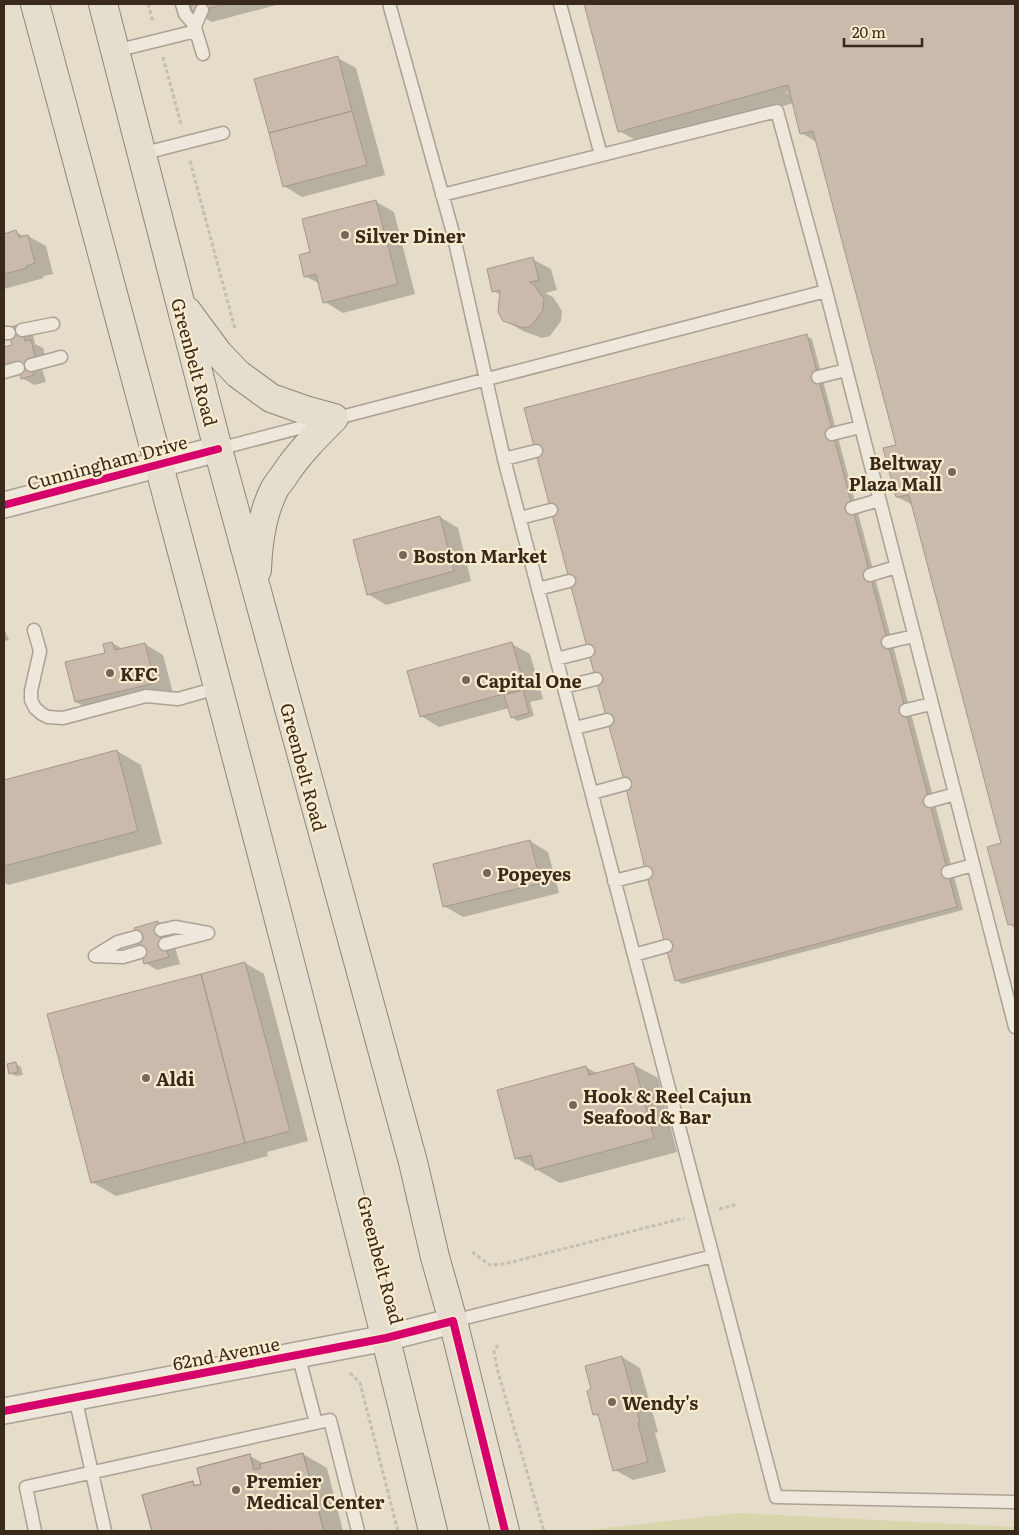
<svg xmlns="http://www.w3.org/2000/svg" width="1019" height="1535" viewBox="0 0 1019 1535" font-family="Literata,serif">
<rect width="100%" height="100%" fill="#e5dcca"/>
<path fill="#d7d5ab" d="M739 1513 1015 1527V1531H588L598 1529Z"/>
<path fill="#0003" d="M192 4H280L212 22 194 12Z
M586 4H1015V928L1009 924 1002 844 913 505 897 497V446L817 142 801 133 794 103 643 144 619 131Z
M338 58 356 68 385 175 302 197 284 186Z
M375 201 394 212 415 294 343 313 325 302 320 284 305 276 312 253Z
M16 232 25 237 28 236 46 246 53 274 43 276 44 278 4 289V235Z
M532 259 551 269 557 290 545 293 553 297 562 311 561 321 550 336 542 338 523 331 504 320 501 295 493 291Z
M20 326 33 333 35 344 43 348 47 364 41 365 46 382 34 385 22 378 20 371 4 375V348L13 346Z
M806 336 812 339 963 910 682 984 676 980Z
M440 517 458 528 471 581 386 605 368 594Z
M4 629 9 640 4 641Z
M112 643 123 649 145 644 163 655 173 693 95 712 76 702Z
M512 644 530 654 543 699 530 702 534 716 517 721 512 717 509 708 439 727 421 716Z
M117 751 141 765 162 844 8 885 4 882V782Z
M530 841 548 852 559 893 463 917 444 906Z
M158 923 170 930 180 964 157 970 145 963Z
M245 963 264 974 308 1141 267 1152 268 1156 116 1196 92 1182Z
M16 1064 21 1067 23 1075 16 1076 10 1073Z
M634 1065 658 1078 677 1152 560 1183 516 1158 586 1067 598 1074Z
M622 1357 640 1368 658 1432 655 1433 666 1472 633 1480 615 1470 600 1417 594 1414 593 1390Z
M303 1454 327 1468 343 1531H153L144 1496 193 1483 198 1486 250 1456 265 1464Z"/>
<path fill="#cabaab" stroke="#a59789" d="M190 4H225L193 13Z
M584 4H1015V929L1014 924 1008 925 987 847 1001 843 909 495 896 497 883 448 896 445 813 131 800 134 788 85 618 132Z
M338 56 352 111 269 133 254 79Z
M352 111 367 165 283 187 269 133Z
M376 200 398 284 323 303 316 274 304 277 299 255 310 252 302 219Z
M16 230 19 237 28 235 35 263 26 266 27 268 4 274V234Z
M533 257 539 280 529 282 534 285 544 299 543 310 531 326 523 328 503 321 498 312 500 290 492 292 487 269Z
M21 324 25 341 31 340 35 357 29 358 34 375 21 379 17 362 4 365V347L12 345 8 328Z
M807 334 957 907 675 981 646 873 625 784 588 651 524 408Z
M440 516 454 571 367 595 353 540Z
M112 642 115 650 145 643 155 683 75 702 65 662 105 653 103 644Z
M512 642 525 688 420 717 407 671Z
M523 690 529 713 511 718 504 695Z
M117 750 138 831 4 866V780Z
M530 840 541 883 443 907 433 864Z
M158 921 169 957 144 964 134 928Z
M245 962 290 1131 245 1143 201 974Z
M201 974 245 1143 91 1183 47 1014Z
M16 1062 18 1072 9 1074 7 1064Z
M634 1063 654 1138 535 1170 531 1155 515 1159 497 1090 586 1066 589 1075Z
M622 1356 640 1422 638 1423 648 1462 613 1471 598 1414 593 1415 587 1391 591 1389 585 1366Z
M303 1453 324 1531H268V1530L263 1531H152L142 1495 193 1481 194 1486 201 1484 197 1468 250 1454 254 1470 261 1468 260 1464Z
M303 1453 324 1531H268V1530L263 1531H152L142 1495 193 1481 194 1486 201 1484 197 1468 250 1454 254 1470 261 1468 260 1464Z"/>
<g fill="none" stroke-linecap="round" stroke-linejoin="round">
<g stroke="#aaa194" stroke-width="15">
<path id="service" d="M182 4 185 14 195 26 196 31
M560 4 601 155
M390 7 453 233 504 459 776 1497 1015 1502
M195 26 202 10
M115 51 196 31 203 54
M141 154 223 133
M442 195 777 111 826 291 1015 1027
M22 330 53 324
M4 333H9
M31 365 61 357
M4 372 18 368
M818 377 846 370
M832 434 860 427
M218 449 826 291
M504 459 536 451
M852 508 879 500
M520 518 551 510
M870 575 896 567
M538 589 569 581
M34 630 40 651 31 691V700L35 708 42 714 48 717 63 718 146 696 178 699 217 688
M888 642 914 636
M556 659 588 651
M564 687 596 679
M906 710 931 704
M575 728 607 720
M592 793 625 784
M930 801 955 794
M948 872 973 865
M614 881 646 873
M161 930 175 927 208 933
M165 944 204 934
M634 955 666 946
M95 956 123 957 140 952
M95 956 118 942 136 937
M453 1321 713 1256
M75 1397 105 1531
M316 1423 330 1420 358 1531
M35 1531 26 1487 316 1423 298 1354"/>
</g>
<g stroke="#aaa194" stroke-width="28">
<path id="minor" d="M4 505 218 449
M4 1411 386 1338 453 1321"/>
</g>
<g stroke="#8f867a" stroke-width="30">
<path id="primary" d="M35 4C172 512 309 1020 433 1531
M103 4 218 449 413 1162 435 1257 453 1321 505 1531
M187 311 218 353 238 374 271 398 305 410 334 418
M257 570C258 543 262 514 274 490 277 484 282 479 285 474 299 453 316 436 334 418"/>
</g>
<path stroke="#c5beb3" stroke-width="3" stroke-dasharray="4 2.5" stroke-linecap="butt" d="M148 4 153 22
M590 4 623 131
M163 57 181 124
M785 93 789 92 808 98 1007 843 997 860 1015 929
M190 161 235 329
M719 1209 738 1204
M472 1252 490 1265 504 1264 684 1218
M498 1345 494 1352 498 1372 544 1531
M350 1373 360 1383 398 1531"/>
<use href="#service" stroke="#ede7dc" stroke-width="12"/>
<use href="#minor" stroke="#ede7dc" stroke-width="25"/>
<use href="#primary" stroke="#e5ddcd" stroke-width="28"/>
<g stroke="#f8ebce" stroke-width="11">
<path id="cycleway" d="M4 505 218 449
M4 1411 386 1338 453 1321 505 1531"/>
</g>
<use href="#cycleway" stroke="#d6006c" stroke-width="8"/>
</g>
<g fill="#756858" stroke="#f8ebce" stroke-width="2">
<circle cx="345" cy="235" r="5"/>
<circle cx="952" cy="472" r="5"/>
<circle cx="403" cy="555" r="5"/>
<circle cx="110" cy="673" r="5"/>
<circle cx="466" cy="680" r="5"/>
<circle cx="487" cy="873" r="5"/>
<circle cx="146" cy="1078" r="5"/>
<circle cx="573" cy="1105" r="5"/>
<circle cx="612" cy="1402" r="5"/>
<circle cx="236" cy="1490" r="5"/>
</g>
<g text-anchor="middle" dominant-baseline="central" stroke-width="4.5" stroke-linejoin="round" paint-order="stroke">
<g font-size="18" font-weight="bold" fill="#39291b" stroke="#f8ebce" text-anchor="start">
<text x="355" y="235">Silver Diner</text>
<text x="942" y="462" text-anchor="end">Beltway<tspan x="942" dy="21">Plaza Mall</tspan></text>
<text x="413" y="555">Boston Market</text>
<text x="120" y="673">KFC</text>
<text x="476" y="680">Capital One</text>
<text x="497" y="873">Popeyes</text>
<text x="156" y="1078">Aldi</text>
<text x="583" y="1095">Hook &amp; Reel Cajun<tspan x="583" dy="21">Seafood &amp; Bar</tspan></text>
<text x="622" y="1402">Wendy's</text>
<text x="246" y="1480">Premier<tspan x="246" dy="21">Medical Center</tspan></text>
</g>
<g font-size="18" fill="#39291b" stroke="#f8ebce">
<text transform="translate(195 362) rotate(75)">Greenbelt Road</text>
<text transform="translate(107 462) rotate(-15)">Cunningham Drive</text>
<text transform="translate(304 767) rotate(75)">Greenbelt Road</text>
<text transform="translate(381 1260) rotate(75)">Greenbelt Road</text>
<text transform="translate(226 1353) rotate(-11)">62nd Avenue</text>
</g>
</g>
<rect width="1019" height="1535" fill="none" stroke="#39291b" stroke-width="10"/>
<path d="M844 38v8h78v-8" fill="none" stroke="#39291b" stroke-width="2.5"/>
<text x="852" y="38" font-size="15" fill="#39291b" stroke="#f8ebce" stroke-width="4" paint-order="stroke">20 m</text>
</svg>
